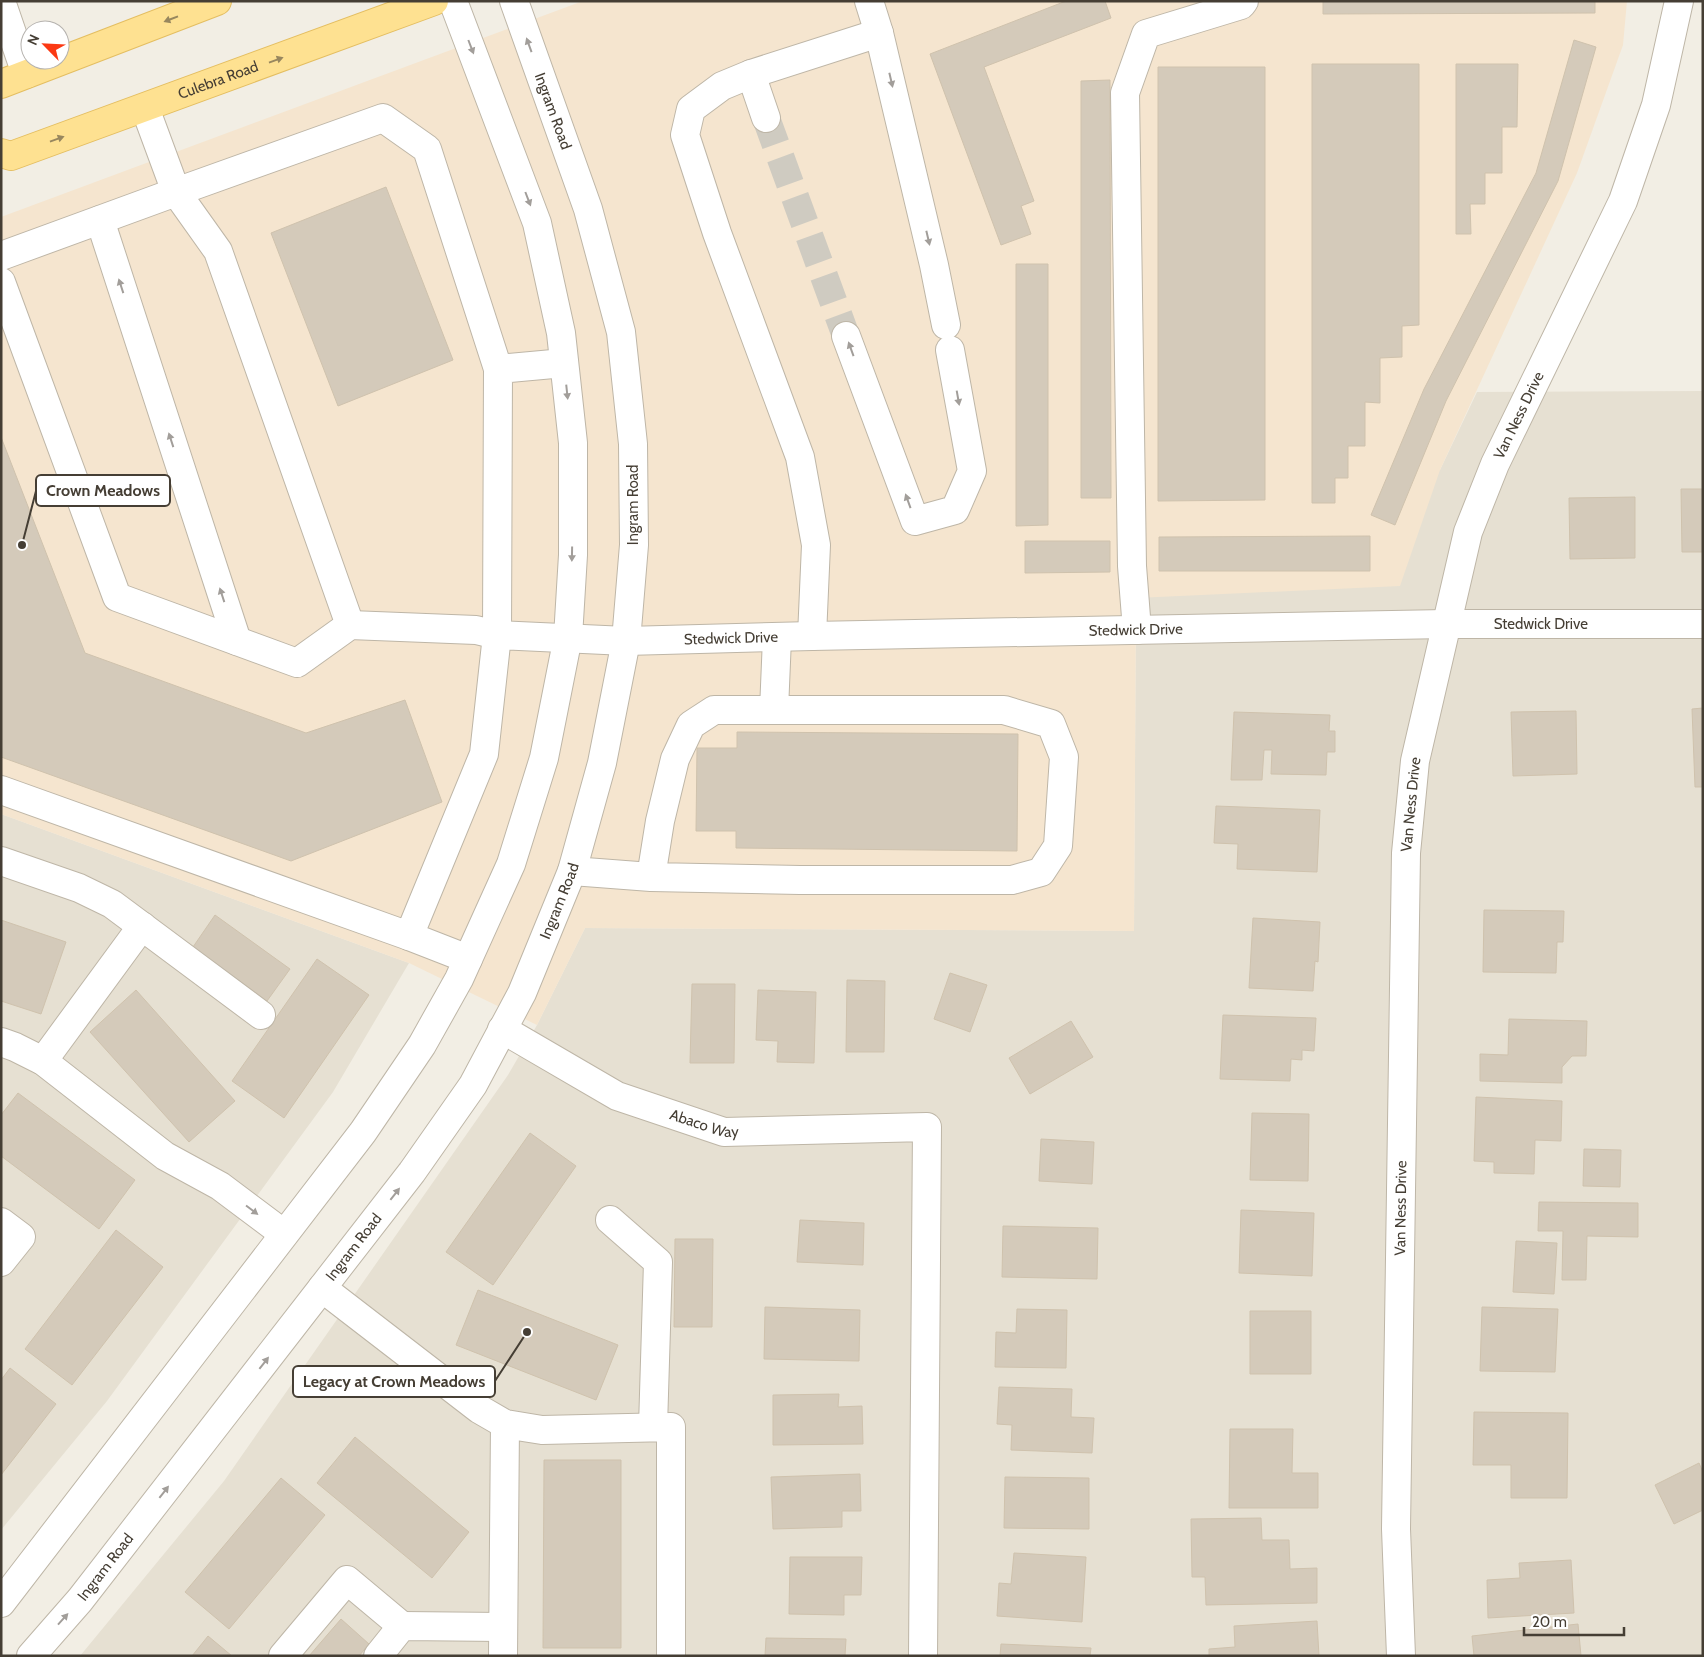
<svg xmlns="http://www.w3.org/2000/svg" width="1704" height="1657" viewBox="0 0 1704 1657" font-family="Cabin,sans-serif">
<rect width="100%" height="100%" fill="#f2eee4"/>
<path fill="#e6e0d2" d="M1703 391V1656H80L224 1481 508 1075 537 1025 585 928 1134 931 1136 598 1440 470 1477 392Z
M1 814 409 963 333 1092 107 1401 1 1530Z"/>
<path fill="#f5e5cf" d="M583 1H1627L1623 45 1577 173 1440 470 1400 586 1136 598 1134 931 585 928 537 1025 409 963 1 814V217Z"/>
<path fill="#d4caba" stroke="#cfc2ad" d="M1066 1H1105L1111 18 984 67 1034 201 1021 206 1031 234 1001 245 930 54Z
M1323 1H1595V13L1323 14Z
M1574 40 1596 47 1558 181 1446 401 1395 525 1371 515 1424 389 1536 173Z
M1312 64H1419V325L1402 326V357L1380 358V403L1365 402V446H1348V478H1335V503H1312Z
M1456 64H1518L1517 127H1502V173H1485V204H1470L1471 234H1456Z
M1158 67H1265V500L1158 501Z
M1110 80 1111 498H1081V81Z
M386 187 453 360 338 406 271 233Z
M1016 264H1048V525L1016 526Z
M1 437 85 653 306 733 405 700 442 802 291 861 1 757Z
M1681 489H1703V552H1682Z
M1635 497V558L1570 559 1569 498Z
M1370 536V571H1159V537Z
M1025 541H1110V572L1025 573Z
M1703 708V787H1695L1692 709Z
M1576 711 1577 774 1513 776 1511 712Z
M1234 712 1330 715 1329 731H1335V752H1327L1326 775 1271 774 1272 750H1264L1262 780H1231Z
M737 732 1018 734 1017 851 736 848V831H696L697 748H737Z
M1216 806 1320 810 1317 872 1237 869 1238 844 1214 843Z
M1484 910 1564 911 1563 942H1557L1556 973 1483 972Z
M215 915 290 969 267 1001 193 947Z
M1253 918 1320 922 1318 962 1315 961 1313 991 1249 988Z
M1 920 66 942 41 1014 1 1001Z
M317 959 369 995 284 1118 232 1081Z
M950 973 987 985 970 1032 934 1019Z
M847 980 885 981 884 1052H846Z
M692 984H735L734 1063H690Z
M136 990 235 1101 189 1142 90 1032Z
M758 990 816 992 814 1063 777 1062 778 1041 756 1040Z
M1223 1015 1316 1018 1314 1051 1302 1050V1060L1291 1059 1290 1081 1220 1079Z
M1509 1019 1587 1021 1586 1056H1572L1562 1067V1083L1480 1081V1054L1508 1055Z
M1071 1021 1093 1057 1030 1094 1009 1058Z
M18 1093 135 1180 99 1229 1 1156V1115Z
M1476 1097 1562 1101 1561 1141 1535 1140 1534 1174 1494 1173V1162L1474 1161Z
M1252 1113 1309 1114 1308 1181 1250 1180Z
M530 1133 576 1166 493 1285 446 1252Z
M1041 1139 1094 1142 1092 1184 1039 1181Z
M1584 1149 1621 1150 1620 1187 1583 1186Z
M1539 1202 1638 1203V1237L1587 1236 1586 1280H1562L1563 1231H1538Z
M1241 1210 1314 1213 1312 1276 1239 1273Z
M800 1220 864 1223 863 1265 797 1262Z
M1003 1226 1098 1228 1097 1279 1002 1277Z
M116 1230 163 1267 72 1385 25 1349Z
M675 1239H713L712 1327H674Z
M1516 1241 1557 1243 1554 1294 1513 1292Z
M478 1290 618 1345 596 1400 456 1345Z
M765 1307 860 1310 859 1361 764 1359Z
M1482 1307 1558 1309 1555 1372 1480 1371Z
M1017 1309 1067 1310 1066 1368 995 1367 996 1332 1016 1333Z
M1250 1311H1311V1374H1250Z
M10 1368 56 1404 1 1475V1380Z
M999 1387 1072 1389 1071 1417 1094 1418 1092 1453 1011 1450 1012 1425 997 1424Z
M839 1394 838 1407 862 1406 863 1444 773 1445V1395Z
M1474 1412 1568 1413 1567 1498H1511V1465H1473Z
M1230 1429H1293L1292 1473H1318V1508H1229Z
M355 1437 469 1532 432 1578 317 1483Z
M544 1460H621V1648H543Z
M1699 1463 1703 1472V1510L1674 1524 1655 1485Z
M860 1474 861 1511H842V1527L773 1529 771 1477Z
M1005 1477 1089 1478V1529L1004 1528Z
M281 1478 325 1515 229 1629 185 1592Z
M1261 1518 1262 1540H1289L1290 1569 1317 1568V1603L1206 1605 1205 1577H1192L1191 1519Z
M1014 1553 1086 1557 1082 1622 997 1616 999 1583 1011 1584Z
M790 1557H862L861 1595H844V1615L789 1614Z
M1571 1560 1574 1613 1488 1618 1487 1580 1520 1578 1519 1563Z
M341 1619 369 1644 359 1656H309Z
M1317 1621 1319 1656H1209V1649L1235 1647 1234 1626Z
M1578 1624 1581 1656H1474L1472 1636Z
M208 1636 232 1656H192Z
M766 1638 846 1639 845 1656H765Z
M1001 1644 1091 1648 1090 1656H1000Z"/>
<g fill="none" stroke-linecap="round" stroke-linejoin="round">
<path stroke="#cfcbc1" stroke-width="28" stroke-dasharray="28 14" stroke-linecap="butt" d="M766 118 846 336"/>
<g stroke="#beb6a7" stroke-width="30">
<g id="minor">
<path d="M1 1 26 74"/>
<path d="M869 1 879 33 934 265 946 325"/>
<path d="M751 74 766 118"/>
<path d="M145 108 176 192 383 118 427 149 498 369"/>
<path d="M100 220 237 641"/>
<path d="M1 256 176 192 218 251 350 625"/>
<path d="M1 282 117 597 297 663 350 625 476 630 497 635 498 369 564 363"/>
<path d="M846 336 915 521 955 510 972 471 950 350"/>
<path d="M1137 630 1132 566 1125 93 1146 34 1241 5 1244 1"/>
<path d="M812 636 816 545 800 457 717 233 685 135 691 109 722 86 751 74 879 33"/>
<path d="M774 710 777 638"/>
<path id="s1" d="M1 790 409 936 484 754 497 635 626 641 812 636 1446 624H1703"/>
<path d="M1 861 79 888 112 904 261 1015"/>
<path d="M572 871 651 877 800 880H1012L1041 872 1058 846 1064 757 1051 724 1004 710H714L691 725 675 759 660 821 651 877"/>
<path d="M409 936 468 959"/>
<path id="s2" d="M502 1029 617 1096 724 1132 927 1127 923 1656"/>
<path d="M1 1042 15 1047 43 1061 165 1156 220 1186 284 1234"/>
<path d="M43 1061 142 926"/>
<path d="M610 1220 658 1262 653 1427"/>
<path d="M1 1222 21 1237 1 1262"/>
<path d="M322 1288 479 1409 505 1424 542 1430 671 1427V1656"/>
<path d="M1 1603 363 1132 422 1045 459 979 511 864 544 758 568 637 573 555V443L561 333 537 223 453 1"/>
<path id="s3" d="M31 1656 80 1600 322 1288 412 1172 473 1085 522 993 572 871 602 763 626 641 634 545 633 444 621 332 588 209 514 1"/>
<path d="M283 1656 347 1580 402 1626"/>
<path d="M378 1656 402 1626 503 1627"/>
<path d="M503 1656 505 1424"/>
<path id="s4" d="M1401 1656 1396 1529 1406 853 1415 761 1468 532 1495 464 1623 201 1656 105 1679 1"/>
</g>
</g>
<g stroke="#e4be61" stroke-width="30">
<g id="major">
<path d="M1 84 217 1"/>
<path id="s5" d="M1 153 11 156 434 1"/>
</g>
</g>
<use href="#minor" stroke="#fff" stroke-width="28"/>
<use href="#major" stroke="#fee191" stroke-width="28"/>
</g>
<defs><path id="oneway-solid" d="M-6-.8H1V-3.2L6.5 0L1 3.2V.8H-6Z" transform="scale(1.25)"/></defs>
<g fill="#98875e">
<use href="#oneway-solid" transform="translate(171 19) rotate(159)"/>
<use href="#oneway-solid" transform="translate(276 60) rotate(-20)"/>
<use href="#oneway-solid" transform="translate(57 139) rotate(-20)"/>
</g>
<g fill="#a29e9a">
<use href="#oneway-solid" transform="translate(529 45) rotate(-110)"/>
<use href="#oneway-solid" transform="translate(471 47) rotate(69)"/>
<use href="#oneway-solid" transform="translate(891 80) rotate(77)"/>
<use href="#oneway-solid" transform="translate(528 199) rotate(69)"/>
<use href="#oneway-solid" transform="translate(928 238) rotate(77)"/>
<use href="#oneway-solid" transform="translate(121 286) rotate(-108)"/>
<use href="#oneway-solid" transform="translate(851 349) rotate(-110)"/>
<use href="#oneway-solid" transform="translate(567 392) rotate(84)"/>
<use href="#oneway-solid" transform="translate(958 398) rotate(80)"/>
<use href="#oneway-solid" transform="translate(171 440) rotate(-108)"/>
<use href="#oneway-solid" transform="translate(908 501) rotate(-110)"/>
<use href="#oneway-solid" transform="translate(572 554) rotate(91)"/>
<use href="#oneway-solid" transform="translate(222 595) rotate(-108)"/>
<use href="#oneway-solid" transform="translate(395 1194) rotate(-52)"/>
<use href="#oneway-solid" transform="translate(252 1210) rotate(37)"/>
<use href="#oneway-solid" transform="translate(264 1363) rotate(-52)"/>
<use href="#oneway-solid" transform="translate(164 1492) rotate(-52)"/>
<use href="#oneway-solid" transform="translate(63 1619) rotate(-48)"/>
</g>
<g text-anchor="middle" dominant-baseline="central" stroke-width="5" stroke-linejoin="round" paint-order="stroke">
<g font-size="15" fill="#453e34" stroke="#fff">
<text stroke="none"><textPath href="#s5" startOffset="231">Culebra Road</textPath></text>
<text transform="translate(553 111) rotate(70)">Ingram Road</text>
<text stroke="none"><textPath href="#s4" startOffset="1258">Van Ness Drive</textPath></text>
<text transform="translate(633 505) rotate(-90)">Ingram Road</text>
<text stroke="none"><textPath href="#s1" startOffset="1794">Stedwick Drive</textPath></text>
<text stroke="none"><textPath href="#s1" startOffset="1389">Stedwick Drive</textPath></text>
<text stroke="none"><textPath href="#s1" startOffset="984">Stedwick Drive</textPath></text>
<text stroke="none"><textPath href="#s4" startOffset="852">Van Ness Drive</textPath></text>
<text stroke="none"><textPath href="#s3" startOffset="926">Ingram Road</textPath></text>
<text stroke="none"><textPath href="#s2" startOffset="225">Abaco Way</textPath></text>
<text stroke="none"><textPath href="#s4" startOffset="448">Van Ness Drive</textPath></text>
<text stroke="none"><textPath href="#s3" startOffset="521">Ingram Road</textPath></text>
<text stroke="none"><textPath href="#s3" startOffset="116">Ingram Road</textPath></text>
</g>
</g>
<path fill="none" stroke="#453e34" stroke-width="2" d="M22 545L36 491M527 1332L495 1381"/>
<g fill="#453e34" stroke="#fff" stroke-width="2">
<circle cx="22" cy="545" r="5"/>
<circle cx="527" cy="1332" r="5"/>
</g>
<g fill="#fff" stroke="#453e34" stroke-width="2">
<rect x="36" y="475" width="134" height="31" rx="5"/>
<rect x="293" y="1366" width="202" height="31" rx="5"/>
</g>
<g font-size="16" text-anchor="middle" font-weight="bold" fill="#453e34">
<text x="103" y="496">Crown Meadows</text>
<text x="394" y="1387">Legacy at Crown Meadows</text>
</g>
<rect width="1704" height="1657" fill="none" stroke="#453e34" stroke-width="5"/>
<g transform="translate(45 45) rotate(294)"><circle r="24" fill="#ffffff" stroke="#b5b2ae"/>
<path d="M0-4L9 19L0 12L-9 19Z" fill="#fb3913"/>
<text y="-8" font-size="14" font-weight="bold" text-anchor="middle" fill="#453e34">N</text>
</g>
<path d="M1524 1627v8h100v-8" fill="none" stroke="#453e34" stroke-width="2.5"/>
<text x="1532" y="1627" font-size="15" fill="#453e34" stroke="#ffffff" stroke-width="4" paint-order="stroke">20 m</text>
</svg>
